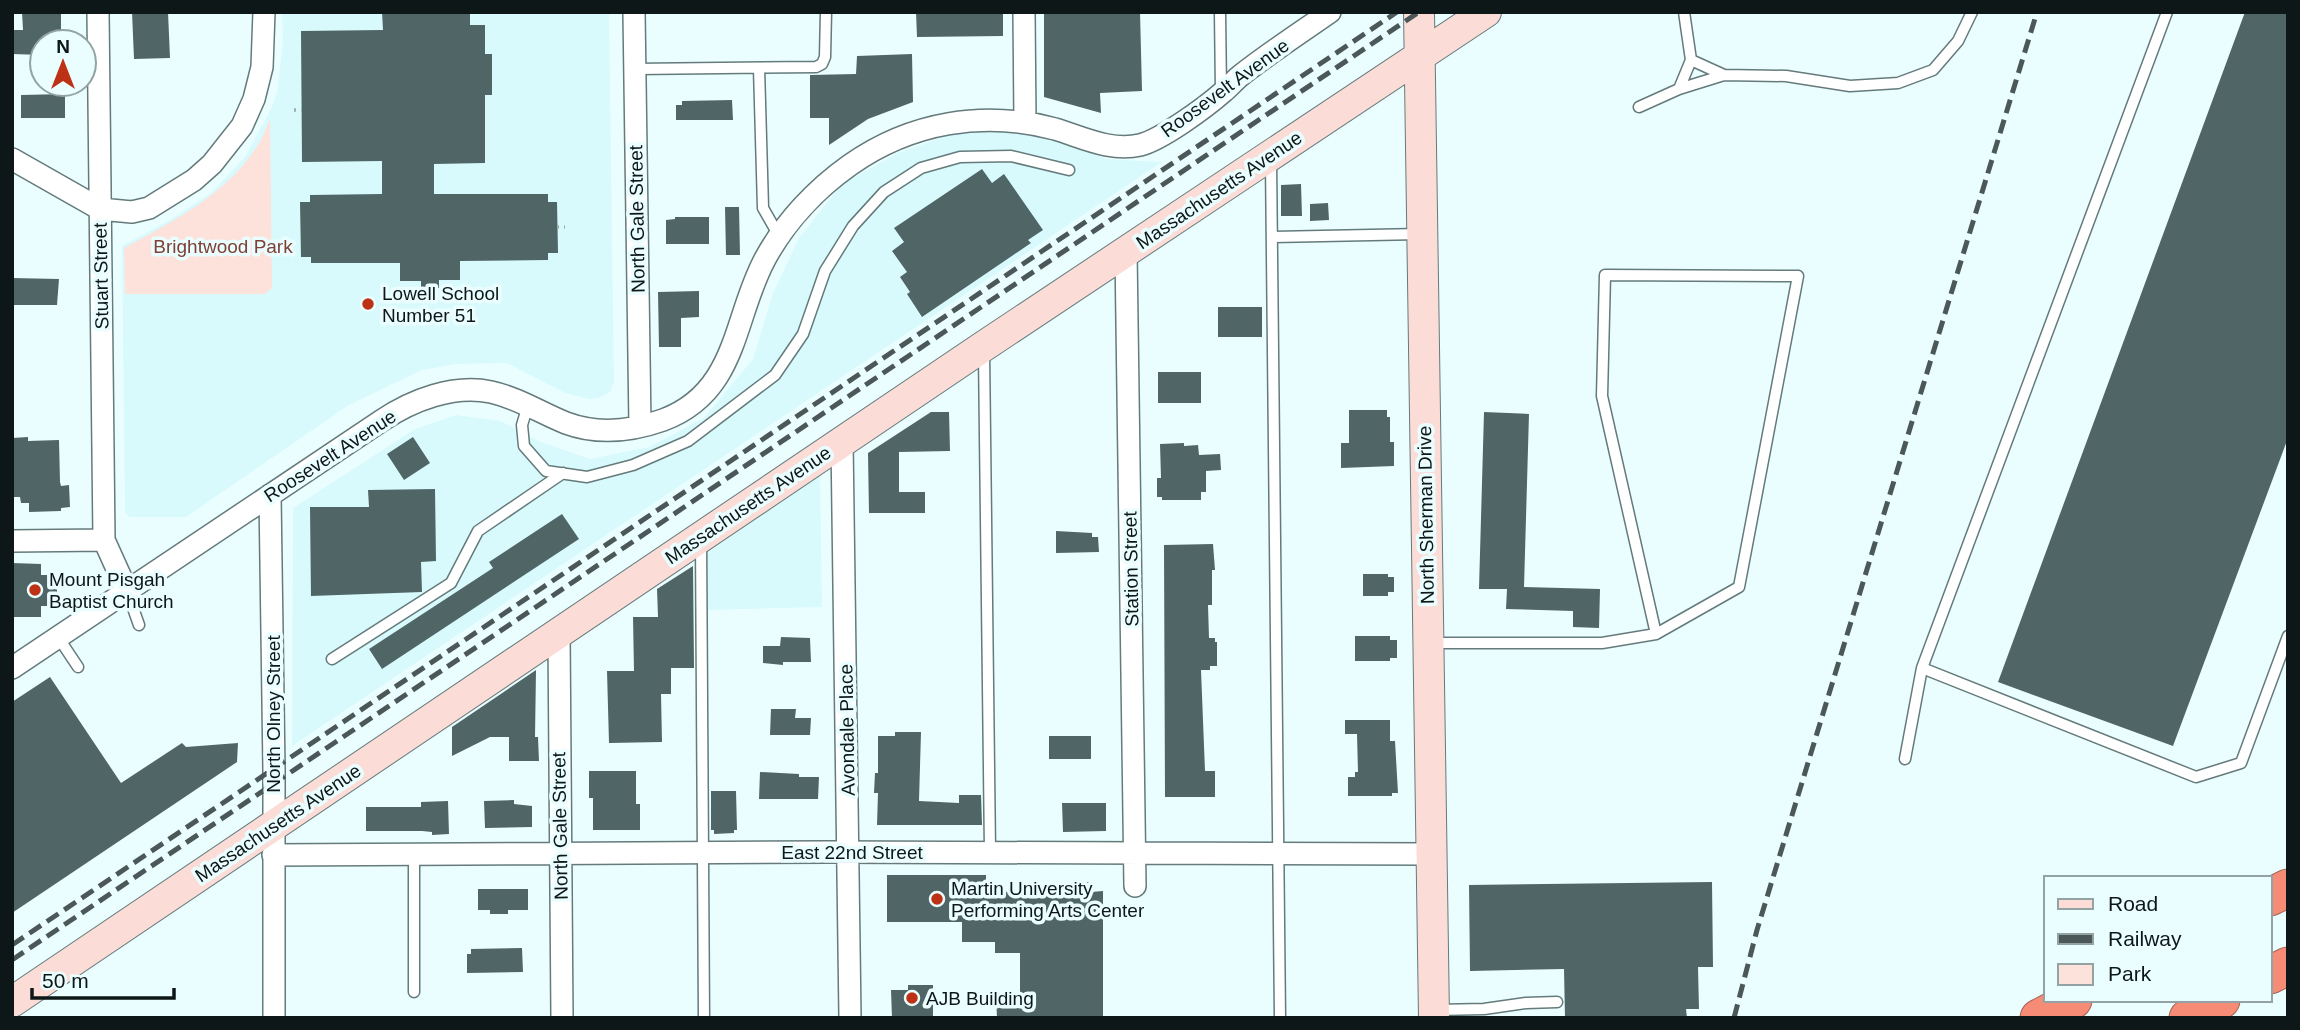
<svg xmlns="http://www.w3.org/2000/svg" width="2300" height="1030" viewBox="0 0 2300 1030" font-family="Helvetica,sans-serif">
<rect width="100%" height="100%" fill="#ebfeff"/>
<path fill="#d8fafc" d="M282 12H609L614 382 610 392 599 398 589 399 565 393 507 363 457 364 422 370 349 405 186 517H129L125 512 122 246 168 221 211 193 245 157 270 111 277 93 283 41Z
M1003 130 1060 139 1106 159 1162 162 292 746 293 508 415 429 456 415 501 421 541 442 590 459 649 447 704 418 753 359 773 293 799 238 842 184 898 153 955 133Z
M820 475 822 607 706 610V554Z"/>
<path fill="#fde1db" d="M270 119 272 288 265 294H125L124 248C172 222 225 195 256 148 262 139 266 129 270 119Z"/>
<path fill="#506566" d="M22 12H61V42H42V55L12 54V30H23Z
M132 12H168L170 58 134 59Z
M382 12H470V25H485V54H492V95H485V163L434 164V194H548V202H557L558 253H548V260L460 261V280H439V288H421V281H400V263H311V257H301L300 202H310V195L382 194V161L302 162 301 31 383 30Z
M916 12H1003V36L917 37Z
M1044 12H1140L1142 91 1100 93 1101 113 1044 97Z
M2245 12H2288V438L2173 746 1998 682Z
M912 54 913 102 868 119 829 145V118H810V75L856 74 857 56Z
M65 94V118H21V95Z
M732 100 733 120H676V105H682V101Z
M982 169 992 183 1004 174 1043 230 1028 240 1031 243 922 317 907 294 910 292 900 277 907 272 892 251 904 242 894 228Z
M1301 184 1302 216H1281V185Z
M1328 203 1329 220 1310 221V204Z
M725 207H739L740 255H726Z
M675 217H709V244H666V220L675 219Z
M12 278 59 279 57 305H12Z
M699 291V317L681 318V347H659L658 292Z
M1218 307H1262V337H1218Z
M1158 372H1201V403H1158Z
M1349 410H1387V417H1390V442H1394V466L1341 468V443H1349Z
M931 412H949L950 451 899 452V492H925V513H869L868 453Z
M1484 412 1529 414 1524 587 1600 589 1599 628 1573 627V611L1506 609 1507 589H1479Z
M28 437V441L59 440 60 482 61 486 69 485 70 507 61 508V511L29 512V503H21L20 497H14L12 438Z
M413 437 430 463 404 480 387 454Z
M1184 443V446L1198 445 1199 455 1220 454 1221 470 1206 471V492H1201V500H1162V497H1157V478H1161L1160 444Z
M435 489 436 561 421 562 422 592 311 596 310 507H369L368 490Z
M562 514 579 539 382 669 369 649 493 568 489 562Z
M1056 531 1092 533V537H1098L1099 552 1056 553Z
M1213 544 1215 570H1212V605H1208L1209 638H1215V642H1217V666H1210V670H1201L1205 771H1215V797H1165L1164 545Z
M12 563 41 564V575H57V606H41V617H12Z
M693 566 694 668H671V694H661L662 742 609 743 607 671H634L633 617H658L657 589Z
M1363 574H1388V577H1394V592H1388V596H1363Z
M1355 636H1390V640H1397V658H1390V661H1355Z
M781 637 810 638 811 662H783V665L763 663V646H780Z
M536 670 535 737H538L539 761H509V737H490L452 756V727Z
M50 677 121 783 182 743 186 747 238 743 237 762 12 913V702Z
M771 709H796L795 718H811L810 735H770Z
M1345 720H1390V741H1395L1398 793H1392V796H1348V777H1355V772H1358L1357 734H1345Z
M895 732H921L919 801 959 803V795H981L982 825H877L878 793H874L875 773H878V736H895Z
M1049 736H1091V759H1049Z
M589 771H636V804H640V830H593V798H589Z
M760 772 799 774V777H819L818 799H759Z
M711 791H736L737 830H734V833L714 834V830H711Z
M514 800V804L532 806V827L485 828 484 801Z
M448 801 449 834 432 835V832L422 831H366V807H421V802Z
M1062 803H1106V831L1063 832Z
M887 875H986V892L1044 891V883L1090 882 1091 892 1103 891V1018H997L996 995H1020V953H995V942H962V922H887Z
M1712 882 1713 967H1698L1699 1009H1686L1687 1018H1565L1564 969 1470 971 1469 885Z
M478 889H528V910H508V914H490V910H478Z
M522 948 523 972 467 973V954H471V949Z
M908 985H933V1018H892L891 990H908Z"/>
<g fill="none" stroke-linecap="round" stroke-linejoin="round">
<g stroke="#647a7b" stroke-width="13">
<path id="lane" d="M1220 12 1221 93
M1684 12 1691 60
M2167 12 1922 668 2196 777 2241 763 2288 636
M759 68 763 208 779 236
M635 69 816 67 822 64 825 57 826 12
M1724 75 1786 76 1850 86 1898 83 1933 70 1958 41 1972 12
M1639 107 1679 89 1691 60 1724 75 1679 89
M1271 160 1280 1018
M1273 237 1420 234
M984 352 990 852
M528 405 522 425 524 446 546 471 587 477 633 465 688 441 775 375 803 334 825 271 853 226 884 192 921 168 960 157 1011 156 1069 170
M701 540 704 1018
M127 591 139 625
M58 637 78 667
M1431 643H1602L1656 634 1739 587 1798 276 1605 275 1602 396 1656 634
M332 659 451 583 478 531 563 473
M1905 759 1922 668
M414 855V992
M1436 1010 1484 1009 1526 1003 1557 1002"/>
</g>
<g stroke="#647a7b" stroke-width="24">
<path id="street" d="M98 12 104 540
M634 12 640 426
M1024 12 1025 122
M12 159 100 209 132 212 149 208 194 180 212 164 242 126 254 99 262 67 264 12
M1126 252 1135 886
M842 441 850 1018
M270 495 274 770V1018
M12 541 104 540 127 591
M559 634 562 1018
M12 668 381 421C412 400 454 384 491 392 518 398 541 413 566 423 598 435 632 431 663 420 738 392 733 318 765 259 785 222 816 189 850 165 911 122 984 110 1055 129 1082 137 1111 152 1140 145 1161 140 1206 107 1223 92 1229 87 1234 81 1240 76 1269 53 1300 33 1330 12
M273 855 828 852 1430 854"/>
</g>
<g stroke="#647a7b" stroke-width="32">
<path id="secondary" d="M1419 12 1434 1018
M12 1002 984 346 1486 12"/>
</g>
<g stroke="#a56355" stroke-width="39">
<path id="highway" d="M2270 897 2288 888
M2270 975 2288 966
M2039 1018 2073 1000
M2188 1018 2221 1000"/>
</g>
<path stroke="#9eaeae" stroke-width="3.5" stroke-dasharray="2 5" stroke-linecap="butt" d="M294 110H302
M557 227H565"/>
<use href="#lane" stroke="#fff" stroke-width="10"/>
<use href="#street" stroke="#fff" stroke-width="21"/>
<use href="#secondary" stroke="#fcdcd6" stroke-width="30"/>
<use href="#highway" stroke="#f68c76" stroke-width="37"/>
<path stroke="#4c5858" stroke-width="5" stroke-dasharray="14 7" stroke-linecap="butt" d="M12 945 1397 12
M12 960 1419 12
M1734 1018 1757 930 2037 12"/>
</g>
<g fill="#bd3217" stroke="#ebfeff" stroke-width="2.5">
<circle cx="368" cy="304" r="7"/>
<circle cx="35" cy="590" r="7"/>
<circle cx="937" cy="899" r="7"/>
<circle cx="912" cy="998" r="7"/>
</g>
<g text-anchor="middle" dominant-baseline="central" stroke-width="7" stroke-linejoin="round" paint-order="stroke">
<g font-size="19" fill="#0e1717" stroke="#ebfeff">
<text transform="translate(1225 88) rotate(-36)">Roosevelt Avenue</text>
<text transform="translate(1219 190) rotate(-34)">Massachusetts Avenue</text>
<text transform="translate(637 219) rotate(-91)">North Gale Street</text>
<text transform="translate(101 276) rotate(-91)">Stuart Street</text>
<text transform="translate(330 456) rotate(-33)">Roosevelt Avenue</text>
<text transform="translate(748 505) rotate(-34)">Massachusetts Avenue</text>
<text transform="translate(1426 515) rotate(-91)">North Sherman Drive</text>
<text transform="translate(1131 569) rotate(-91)">Station Street</text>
<text transform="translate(273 714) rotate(-90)">North Olney Street</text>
<text transform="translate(847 730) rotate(-91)">Avondale Place</text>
<text transform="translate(278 823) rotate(-34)">Massachusetts Avenue</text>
<text transform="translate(560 826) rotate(-91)">North Gale Street</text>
<text x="852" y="852">East 22nd Street</text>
</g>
<g font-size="19" fill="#7f4135" stroke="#ebfeff">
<text x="223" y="246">Brightwood Park</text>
</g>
<g font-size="19" fill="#0e1717" stroke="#ebfeff" text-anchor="start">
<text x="382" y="293">Lowell School<tspan x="382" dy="22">Number 51</tspan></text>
<text x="49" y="579">Mount Pisgah<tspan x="49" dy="22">Baptist Church</tspan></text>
<text x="951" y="888">Martin University<tspan x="951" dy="22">Performing Arts Center</tspan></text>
<text x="926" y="998">AJB Building</text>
</g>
</g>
<rect width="2300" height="1030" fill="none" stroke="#0e1717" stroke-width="28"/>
<rect x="2044" y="876" width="228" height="126" fill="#ebfeff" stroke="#93a2a2" stroke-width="2"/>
<rect x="2058" y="899" width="35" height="10" fill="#fcdcd6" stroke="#93a2a2" stroke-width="2"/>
<text x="2108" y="911" font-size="21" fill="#0e1717">Road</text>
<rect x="2058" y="934" width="35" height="10" fill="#4c5858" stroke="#93a2a2" stroke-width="2"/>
<text x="2108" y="946" font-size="21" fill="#0e1717">Railway</text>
<rect x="2058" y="964" width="35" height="21" fill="#fde1db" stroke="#93a2a2" stroke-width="2"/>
<text x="2108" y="981" font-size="21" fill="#0e1717">Park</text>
<g transform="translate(63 63)"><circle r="33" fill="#ebfeff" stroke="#93a2a2" stroke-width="2"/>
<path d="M0-5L12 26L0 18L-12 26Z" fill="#bd3217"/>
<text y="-10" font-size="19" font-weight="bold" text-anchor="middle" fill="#0e1717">N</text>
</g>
<path d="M32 988v10h142v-10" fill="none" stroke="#0e1717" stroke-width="3.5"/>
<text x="42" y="988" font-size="21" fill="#0e1717" stroke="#ebfeff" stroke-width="5" paint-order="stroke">50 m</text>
</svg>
